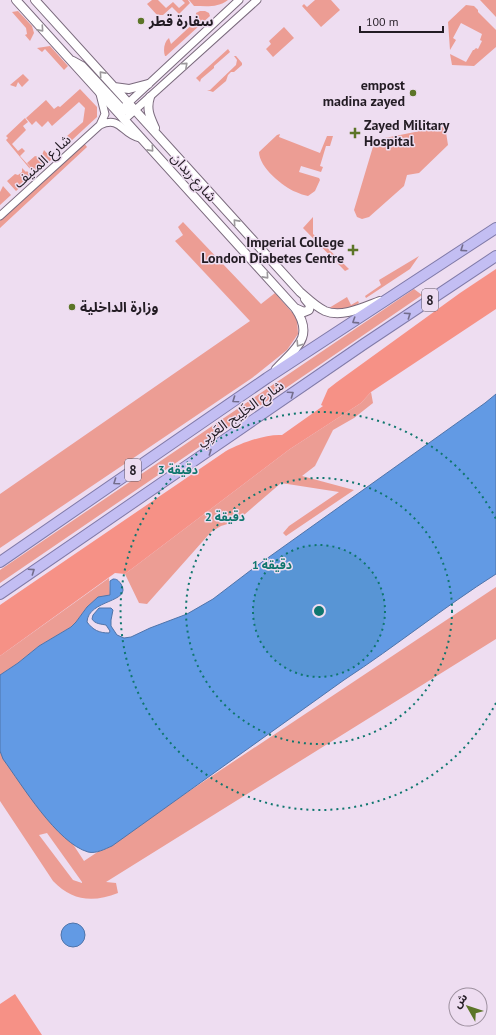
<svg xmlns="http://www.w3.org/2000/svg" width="496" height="1035" viewBox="0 0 496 1035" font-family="'PT Sans','Noto Sans Arabic',sans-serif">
<rect width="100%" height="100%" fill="#eeddf1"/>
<path fill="#ec9d94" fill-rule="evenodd" d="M152 0H158L166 8 173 2 179 8 185 3 182 0H188L190 3 179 14 172 7 163 15H157L147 4Z
M189 0H228C218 8 206 6 194 6Z
M315 0H331L340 10 321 27 302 6 304 4 307 7Z
M480 0H496V17Z
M466 5 474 6 478 10V12L496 30V47L474 66 452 65 450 54 466 62 473 50H474L476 48 478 49 482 41 480 40 482 34 461 23 453 38 456 40 450 50 448 22Z
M18 11 32 26 34 33 30 41 25 35 27 34 26 28 12 12Z
M200 11H205L209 13 210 16 166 56H165C163 50 164 42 169 38L171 44 197 20 196 13Z
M284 27 294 38 273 57 266 49 271 44 269 41Z
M50 46 68 66 64 70 45 49 42 52 37 48Z
M228 49 230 52 214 66V68L201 79 200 82 196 78Z
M234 56H236L242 63V65L234 72H231L228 75 226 81 213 92 207 90H210L236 65 237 60Z
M23 74 29 80 22 87 18 82 16 87 10 85Z
M80 89 97 107V117L71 141 67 136 83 122 85 108 79 102 52 126 48 121 42 127 36 121 32 125 26 118 46 100 54 109 58 106 60 107Z
M25 118 28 122 23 126 26 130 12 144 18 151 22 148 25 151 20 156 31 168 30 169 6 140 8 138 6 136Z
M445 126 448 145 419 173 407 175 404 186 369 217 362 219 357 217 354 210 375 140Z
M280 134 279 137 320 153 327 136H333L330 146H326L320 166 323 167 321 172 301 166 299 172 319 178 320 180 315 191 308 196C304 195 300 194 296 192 283 187 259 167 259 152L277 135Z
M84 143 87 147 0 228V220Z
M44 150 52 159 36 173 27 163 35 156 38 157 42 155Z
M22 168 26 172 27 171 32 177 16 191 7 181 15 174 18 175 22 172Z
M3 186 11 195 0 205V192Z
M313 217V234L349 269 345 271 303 228Z
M183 222 261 304 275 293 297 318 298 334 287 350 252 378 0 548V494L250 321 175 241 183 235 178 227Z
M419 256 410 269 366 298 365 296 381 285 379 280Z
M414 289 422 295 0 583V570Z
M347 297 351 305 358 301 359 303C349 310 341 311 329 308Z
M371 392 373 403 354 418 333 430 315 466 302 476 354 490 286 536 283 533 289 526 339 492 281 483 237 521 221 526 211 532 147 604 139 603 125 574 290 449 361 403Z
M109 578 110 595 98 598 87 607 76 622 71 627 39 646 18 663 0 675V656Z
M496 587V639L106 882 116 883 118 893C93 903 72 901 53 881L0 801V733L84 861ZM47 833 82 882V883L73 880 39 835Z"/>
<path fill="#f69186" d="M496 269V309L371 392 361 403 290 449 125 574 115 573 0 656V605L226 451C241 443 265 434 282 435L323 406 321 405 328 389 337 382 460 293Z
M15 994 42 1035H0V1004Z"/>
<path fill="#629ae4" stroke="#4f74aa" d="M496 394V574C444 607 396 646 344 680L112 846C105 849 96 854 88 852 57 843 22 785 3 759L0 751V675L18 663 39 646 71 627 76 622 87 607 98 597 110 595V581L113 579C117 579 118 580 121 584 133 603 88 599 87 622 93 630 99 633 109 633L110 631 106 625C101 624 95 624 92 619L93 615 99 608H111L113 610 111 620V626L117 635 124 638 131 637 150 628 187 614 213 599 255 567 485 403Z
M61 935a12 12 0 1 1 24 0a12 12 0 1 1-24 0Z"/>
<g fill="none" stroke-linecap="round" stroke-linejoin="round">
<g stroke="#7a6a7d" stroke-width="9">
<path id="tertiary" d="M100 94 105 114 100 125
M125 106 239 0
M124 120 257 0
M0 216 100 125C121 115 122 135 140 138"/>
</g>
<g stroke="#7a6a7d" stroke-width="10">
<path id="secondary" d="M16 0 295 308C315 337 296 348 276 369
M35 0 300 292C307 298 316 307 325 311 342 318 364 307 380 301
M73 61 82 66 122 109 128 111 135 110
M114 87 129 89 148 84
M150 97C146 109 150 117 155 128
M295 308 304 312 309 310 310 305 305 299"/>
</g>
<g stroke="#817ba9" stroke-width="12">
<path id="trunk" d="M0 562 267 378 496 228
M0 594 364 344 496 256"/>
</g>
<use href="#tertiary" stroke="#fff" stroke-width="7"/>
<use href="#secondary" stroke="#fff" stroke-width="8"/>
<use href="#trunk" stroke="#c3bef3" stroke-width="10"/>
</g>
<defs><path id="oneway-chevron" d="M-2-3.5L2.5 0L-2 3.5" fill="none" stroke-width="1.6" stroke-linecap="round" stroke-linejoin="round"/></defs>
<g stroke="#9c999c">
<use href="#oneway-chevron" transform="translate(41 29) rotate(48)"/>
<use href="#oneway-chevron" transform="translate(185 65) rotate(-42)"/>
<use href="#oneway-chevron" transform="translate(102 74) rotate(-132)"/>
<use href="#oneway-chevron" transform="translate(151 149) rotate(48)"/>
<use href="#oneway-chevron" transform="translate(236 222) rotate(-132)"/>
<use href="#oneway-chevron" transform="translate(266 276) rotate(48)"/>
<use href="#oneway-chevron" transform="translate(299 344) rotate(123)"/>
</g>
<g stroke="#736d8c">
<use href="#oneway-chevron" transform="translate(463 249) rotate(146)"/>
<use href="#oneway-chevron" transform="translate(408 315) rotate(-34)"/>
<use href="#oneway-chevron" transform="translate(355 321) rotate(147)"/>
<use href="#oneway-chevron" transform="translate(291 394) rotate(-35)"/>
<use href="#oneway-chevron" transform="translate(235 400) rotate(145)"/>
<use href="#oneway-chevron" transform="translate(209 451) rotate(-34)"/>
<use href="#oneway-chevron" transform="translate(116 482) rotate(145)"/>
<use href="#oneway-chevron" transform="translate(32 571) rotate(-34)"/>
</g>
<circle cx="319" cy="611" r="66" fill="#0f766e" fill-opacity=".12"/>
<g fill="none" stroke="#0f766e" stroke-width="2" stroke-dasharray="2 4">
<circle cx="319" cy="611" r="66"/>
<circle cx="319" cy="611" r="133"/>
<path d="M496 703A199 199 0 1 1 496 519"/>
</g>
<g fill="#5c7528" stroke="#eeddf1" stroke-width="1.5">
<circle cx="141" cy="21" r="4"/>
<circle cx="413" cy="93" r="4"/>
<path d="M353 127h4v4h4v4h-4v4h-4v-4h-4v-4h4z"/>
<path d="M351 244h4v4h4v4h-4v4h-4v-4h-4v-4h4z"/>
<circle cx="72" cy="307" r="4"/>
</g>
<g text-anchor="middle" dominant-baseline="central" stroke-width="3" stroke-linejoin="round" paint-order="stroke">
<g fill="#eeddf1" stroke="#605662" stroke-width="1">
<rect x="422" y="289" width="16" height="22" rx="3"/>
<rect x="125" y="459" width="16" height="22" rx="3"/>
</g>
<g font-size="13" font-weight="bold" fill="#231c24">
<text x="430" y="300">8</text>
<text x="133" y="470">8</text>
</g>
<g font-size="14" font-weight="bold" fill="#231c24" stroke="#eeddf1" text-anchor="start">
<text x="149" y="21">سفارة قطر</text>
<text x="405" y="85" text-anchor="end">empost<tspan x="405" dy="16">madina zayed</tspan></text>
<text x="364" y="125">Zayed Military<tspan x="364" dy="16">Hospital</tspan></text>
<text x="344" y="242" text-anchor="end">Imperial College<tspan x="344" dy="16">London Diabetes Centre</tspan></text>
<text x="80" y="307">وزارة الداخلية</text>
</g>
<g font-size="14" fill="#231c24" stroke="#eeddf1">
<text transform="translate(42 161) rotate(-42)">شارع المنيف</text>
<text transform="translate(194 177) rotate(48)">شارع ربدان</text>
<text transform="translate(240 413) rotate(-35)">شارع الخَلِيج العَربِي</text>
</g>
</g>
<circle cx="319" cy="611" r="6" fill="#0f766e" stroke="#eeddf1" stroke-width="2"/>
<g font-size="12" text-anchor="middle" font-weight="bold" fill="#0f766e" stroke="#eeddf1" stroke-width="3" stroke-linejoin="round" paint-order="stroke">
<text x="178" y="474">3 دقيقة</text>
<text x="225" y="521">2 دقيقة</text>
<text x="272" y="569">1 دقيقة</text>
</g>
<g transform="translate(468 1007) rotate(309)"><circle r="19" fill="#eeddf1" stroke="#9d909f"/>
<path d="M0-3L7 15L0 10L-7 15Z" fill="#5c7528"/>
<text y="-6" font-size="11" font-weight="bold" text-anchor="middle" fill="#231c24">ش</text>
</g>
<path d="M360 26v6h83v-6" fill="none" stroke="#231c24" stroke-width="2"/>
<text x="366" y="26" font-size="12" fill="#231c24" stroke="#eeddf1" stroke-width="3" paint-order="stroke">100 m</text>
</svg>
